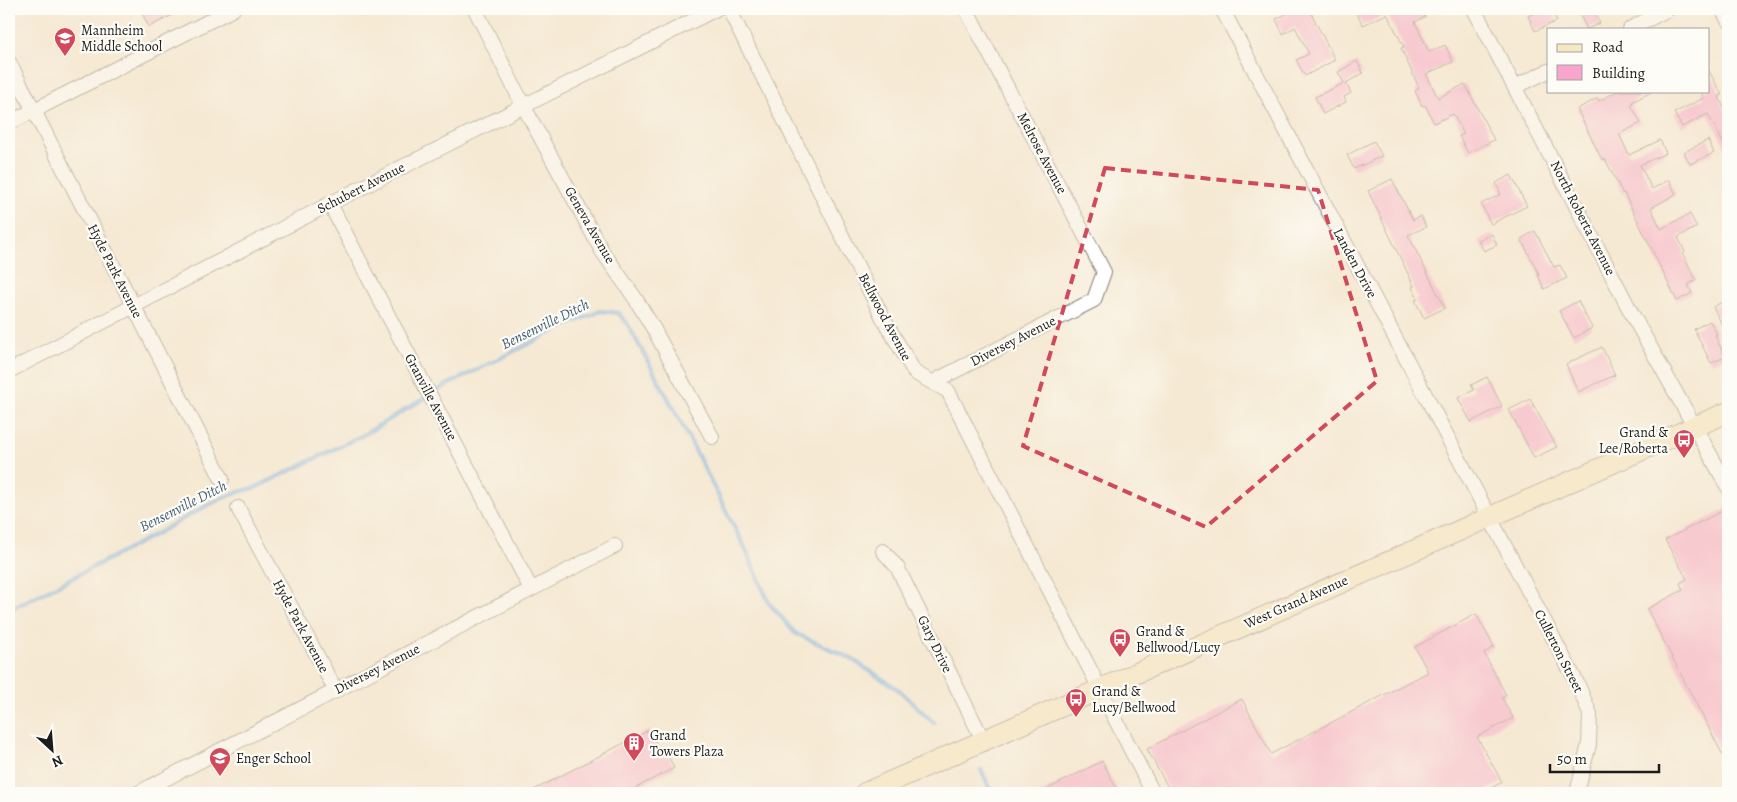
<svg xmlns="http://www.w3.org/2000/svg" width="1737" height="802" viewBox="0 0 1737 802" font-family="Alegreya,serif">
<rect width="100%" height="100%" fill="#fdfcf7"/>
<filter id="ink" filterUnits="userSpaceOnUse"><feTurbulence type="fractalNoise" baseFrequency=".02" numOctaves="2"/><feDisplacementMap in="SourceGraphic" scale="10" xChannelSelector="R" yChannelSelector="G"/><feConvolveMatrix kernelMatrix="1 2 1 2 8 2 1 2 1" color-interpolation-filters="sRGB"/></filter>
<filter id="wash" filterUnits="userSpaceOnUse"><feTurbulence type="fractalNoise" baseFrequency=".0096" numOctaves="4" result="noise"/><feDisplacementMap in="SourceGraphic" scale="20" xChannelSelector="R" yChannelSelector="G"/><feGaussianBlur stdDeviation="1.12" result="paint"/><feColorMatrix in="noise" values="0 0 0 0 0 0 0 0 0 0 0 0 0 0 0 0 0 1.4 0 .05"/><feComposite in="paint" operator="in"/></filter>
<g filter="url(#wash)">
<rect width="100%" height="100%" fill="#f5e9d3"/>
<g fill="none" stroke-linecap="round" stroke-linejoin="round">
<path stroke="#71ade3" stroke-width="4.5" d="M9 610C59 585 109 559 158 533 189 516 221 494 255 488L365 434 445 386 558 329 601 311 618 313 627 323 675 411 745 548 769 603 795 633 850 658 899 690 934 723
M981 770 992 793"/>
</g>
<g id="blocks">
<path fill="#f9a5cc" d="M140 9H184L149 27Z
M1286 9H1309L1335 60 1305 76 1296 60 1309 54 1295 27 1283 34 1276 19 1288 13Z
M1354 9H1421L1425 17 1415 22 1429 52 1445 45 1453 62 1426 74 1438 98 1465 84 1494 140 1468 153 1459 136 1464 134 1453 114 1434 123 1425 105 1422 106 1415 91 1419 88 1401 48 1404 47 1387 14 1363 25Z
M1543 9H1551L1557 21 1535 31 1528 16Z
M1577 9H1593L1600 23 1587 29Z
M1357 61 1363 73 1346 83 1351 93 1344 97 1346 102 1323 114 1315 97 1344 83 1338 72Z
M1708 69 1722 95 1719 97 1728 116V152L1708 114 1682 127 1674 113 1704 98 1701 91H1708Z
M1617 91H1653L1632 102 1633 104 1631 105 1641 123 1619 134 1629 155 1660 140 1666 153 1640 165 1652 189 1669 180 1676 194 1651 208 1661 229 1690 214 1697 227 1678 237 1685 252 1683 254 1696 280 1688 285 1692 293 1677 301 1624 193 1623 194 1605 159 1602 160 1577 109 1598 98 1599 101Z
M1708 140 1714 153 1690 164 1684 152Z
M1374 141 1382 156 1354 169 1347 155Z
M1511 175 1527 206 1491 224 1481 204 1501 194 1496 183Z
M1392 179 1413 220 1421 216 1426 227 1408 235 1445 308 1424 318 1415 300 1418 299 1412 287 1414 286 1368 191Z
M1535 231 1554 267 1560 265 1567 278 1544 289 1538 275 1539 274 1521 239Z
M1492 234 1497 245 1484 251 1478 240Z
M1728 299V336L1713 307Z
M1578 301 1592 328 1574 338 1559 311Z
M1710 321 1717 334 1715 335 1725 357 1711 363 1694 329Z
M1602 347 1615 375 1578 392 1566 364Z
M1487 377 1502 406 1471 422 1458 398 1474 390 1471 385Z
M1530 399 1557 447 1534 458 1509 410Z
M1728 508V765L1647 609 1683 590 1680 583 1687 579 1665 540Z
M1476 614 1494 647 1484 653 1506 695 1502 698 1513 718 1477 737 1502 782 1482 793H1171L1147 749 1242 699 1271 754 1428 672 1415 647Z
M649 730 660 751 665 749 674 768 626 793H528Z
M1102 761 1119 793H1040Z"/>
</g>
</g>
<g filter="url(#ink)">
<use href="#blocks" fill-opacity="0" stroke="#888278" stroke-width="1"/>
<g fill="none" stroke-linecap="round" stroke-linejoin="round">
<g stroke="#888278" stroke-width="16">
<path id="street" d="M475 9 523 105 602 251 635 298 652 326 712 437
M729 9 884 320 915 373 948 391 1153 793
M1222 9 1578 685 1590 714 1589 744 1577 793
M1474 9 1633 316 1728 487
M1722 9 1728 20
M1630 29 1668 9
M9 62 222 479
M1515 87 1548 71
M9 123 233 9
M330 204 531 589
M9 371 341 198 716 9
M933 382 1094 300 1104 272 966 9
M238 508 336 691
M883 551 897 567 983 740
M138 793 615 546"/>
</g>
<g stroke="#888278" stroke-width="22">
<path id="secondary" d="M865 793 1728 412"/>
</g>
<use href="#street" stroke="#fff" stroke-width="14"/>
<use href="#secondary" stroke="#f7e8c3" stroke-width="20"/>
</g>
</g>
<path d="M0 0H1737V802H0ZM1105 168 1318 190 1377 381 1206 527 1023 446Z" fill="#f5e9d3" fill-opacity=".55" fill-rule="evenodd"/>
<path fill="none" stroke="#d1495b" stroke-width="4" stroke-dasharray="10 6" stroke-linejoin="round" d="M1105 168 1318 190 1377 381 1206 527 1023 446Z"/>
<defs>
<g id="school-pin" transform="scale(1.125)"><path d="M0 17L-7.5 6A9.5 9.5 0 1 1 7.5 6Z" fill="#d1495b" stroke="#fdfcf7"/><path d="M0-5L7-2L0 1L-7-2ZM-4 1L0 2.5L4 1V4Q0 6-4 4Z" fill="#fff"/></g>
<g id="bus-pin" transform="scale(1.125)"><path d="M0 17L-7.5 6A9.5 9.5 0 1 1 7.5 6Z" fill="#d1495b" stroke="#fdfcf7"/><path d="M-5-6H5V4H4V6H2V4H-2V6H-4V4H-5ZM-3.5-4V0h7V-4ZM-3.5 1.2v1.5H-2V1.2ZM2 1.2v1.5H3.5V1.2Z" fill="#fff"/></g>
<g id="building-pin" transform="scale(1.125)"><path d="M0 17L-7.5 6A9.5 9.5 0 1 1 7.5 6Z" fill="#d1495b" stroke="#fdfcf7"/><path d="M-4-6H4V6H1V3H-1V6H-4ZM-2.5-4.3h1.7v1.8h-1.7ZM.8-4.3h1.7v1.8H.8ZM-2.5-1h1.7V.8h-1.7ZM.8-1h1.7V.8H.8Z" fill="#fff"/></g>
</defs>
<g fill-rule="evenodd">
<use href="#school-pin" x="65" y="38"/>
<use href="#bus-pin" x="1684" y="440"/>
<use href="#bus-pin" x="1120" y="639"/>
<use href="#bus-pin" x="1076" y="699"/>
<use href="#building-pin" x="634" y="743"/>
<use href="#school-pin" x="220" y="758"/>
</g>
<g text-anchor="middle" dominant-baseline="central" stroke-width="4.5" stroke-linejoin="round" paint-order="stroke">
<g font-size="14" fill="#1c1c1c" stroke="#fdfcf7" text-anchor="start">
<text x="81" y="30">Mannheim<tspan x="81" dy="16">Middle School</tspan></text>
<text x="1668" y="432" text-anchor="end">Grand &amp;<tspan x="1668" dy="16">Lee/Roberta</tspan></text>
<text x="1136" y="631">Grand &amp;<tspan x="1136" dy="16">Bellwood/Lucy</tspan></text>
<text x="1092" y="691">Grand &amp;<tspan x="1092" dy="16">Lucy/Bellwood</tspan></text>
<text x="650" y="735">Grand<tspan x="650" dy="16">Towers Plaza</tspan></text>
<text x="236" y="758">Enger School</text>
</g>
<g font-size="14" fill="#1c1c1c" stroke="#fdfcf7">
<text transform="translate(1042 153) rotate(62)">Melrose Avenue</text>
<text transform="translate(361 188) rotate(-27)">Schubert Avenue</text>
<text transform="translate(1583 218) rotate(63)">North Roberta Avenue</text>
<text transform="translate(590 225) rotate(60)">Geneva Avenue</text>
<text transform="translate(1355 263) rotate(62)">Landen Drive</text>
<text transform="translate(115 271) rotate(63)">Hyde Park Avenue</text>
<text transform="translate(885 317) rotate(62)">Bellwood Avenue</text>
<text transform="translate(1013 341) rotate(-27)">Diversey Avenue</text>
<text transform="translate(431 397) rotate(62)">Granville Avenue</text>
<text transform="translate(1296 602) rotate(-24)">West Grand Avenue</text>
<text transform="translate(301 626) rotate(62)">Hyde Park Avenue</text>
<text transform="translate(935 644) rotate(64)">Gary Drive</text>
<text transform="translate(1559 651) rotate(63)">Cullerton Street</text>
<text transform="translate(377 669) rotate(-27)">Diversey Avenue</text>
</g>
<g font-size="15" font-style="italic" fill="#425d76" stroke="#fdfcf7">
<text transform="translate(545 324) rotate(-26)">Bensenville Ditch</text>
<text transform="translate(183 506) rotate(-27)">Bensenville Ditch</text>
</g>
</g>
<rect width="1737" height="802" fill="none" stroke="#fdfcf7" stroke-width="30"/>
<rect x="1547" y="28" width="162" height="65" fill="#fdfcf7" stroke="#a3a29f"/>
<rect x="1557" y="44" width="25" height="8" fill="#f7e8c3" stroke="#a3a29f"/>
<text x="1592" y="52" font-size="15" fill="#1c1c1c">Road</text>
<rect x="1557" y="65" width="25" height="15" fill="#f9a5cc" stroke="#a3a29f"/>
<text x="1592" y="78" font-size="15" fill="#1c1c1c">Building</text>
<g transform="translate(52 750) rotate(154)" stroke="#fdfcf7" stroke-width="4" paint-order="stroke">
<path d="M0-4L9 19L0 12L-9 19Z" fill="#1c1c1c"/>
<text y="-8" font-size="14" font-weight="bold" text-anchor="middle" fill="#1c1c1c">N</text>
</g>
<path d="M1550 764v8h109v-8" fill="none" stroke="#1c1c1c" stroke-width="2.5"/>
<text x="1557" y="764" font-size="15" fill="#1c1c1c" stroke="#fdfcf7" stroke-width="4" paint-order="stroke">50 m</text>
</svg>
